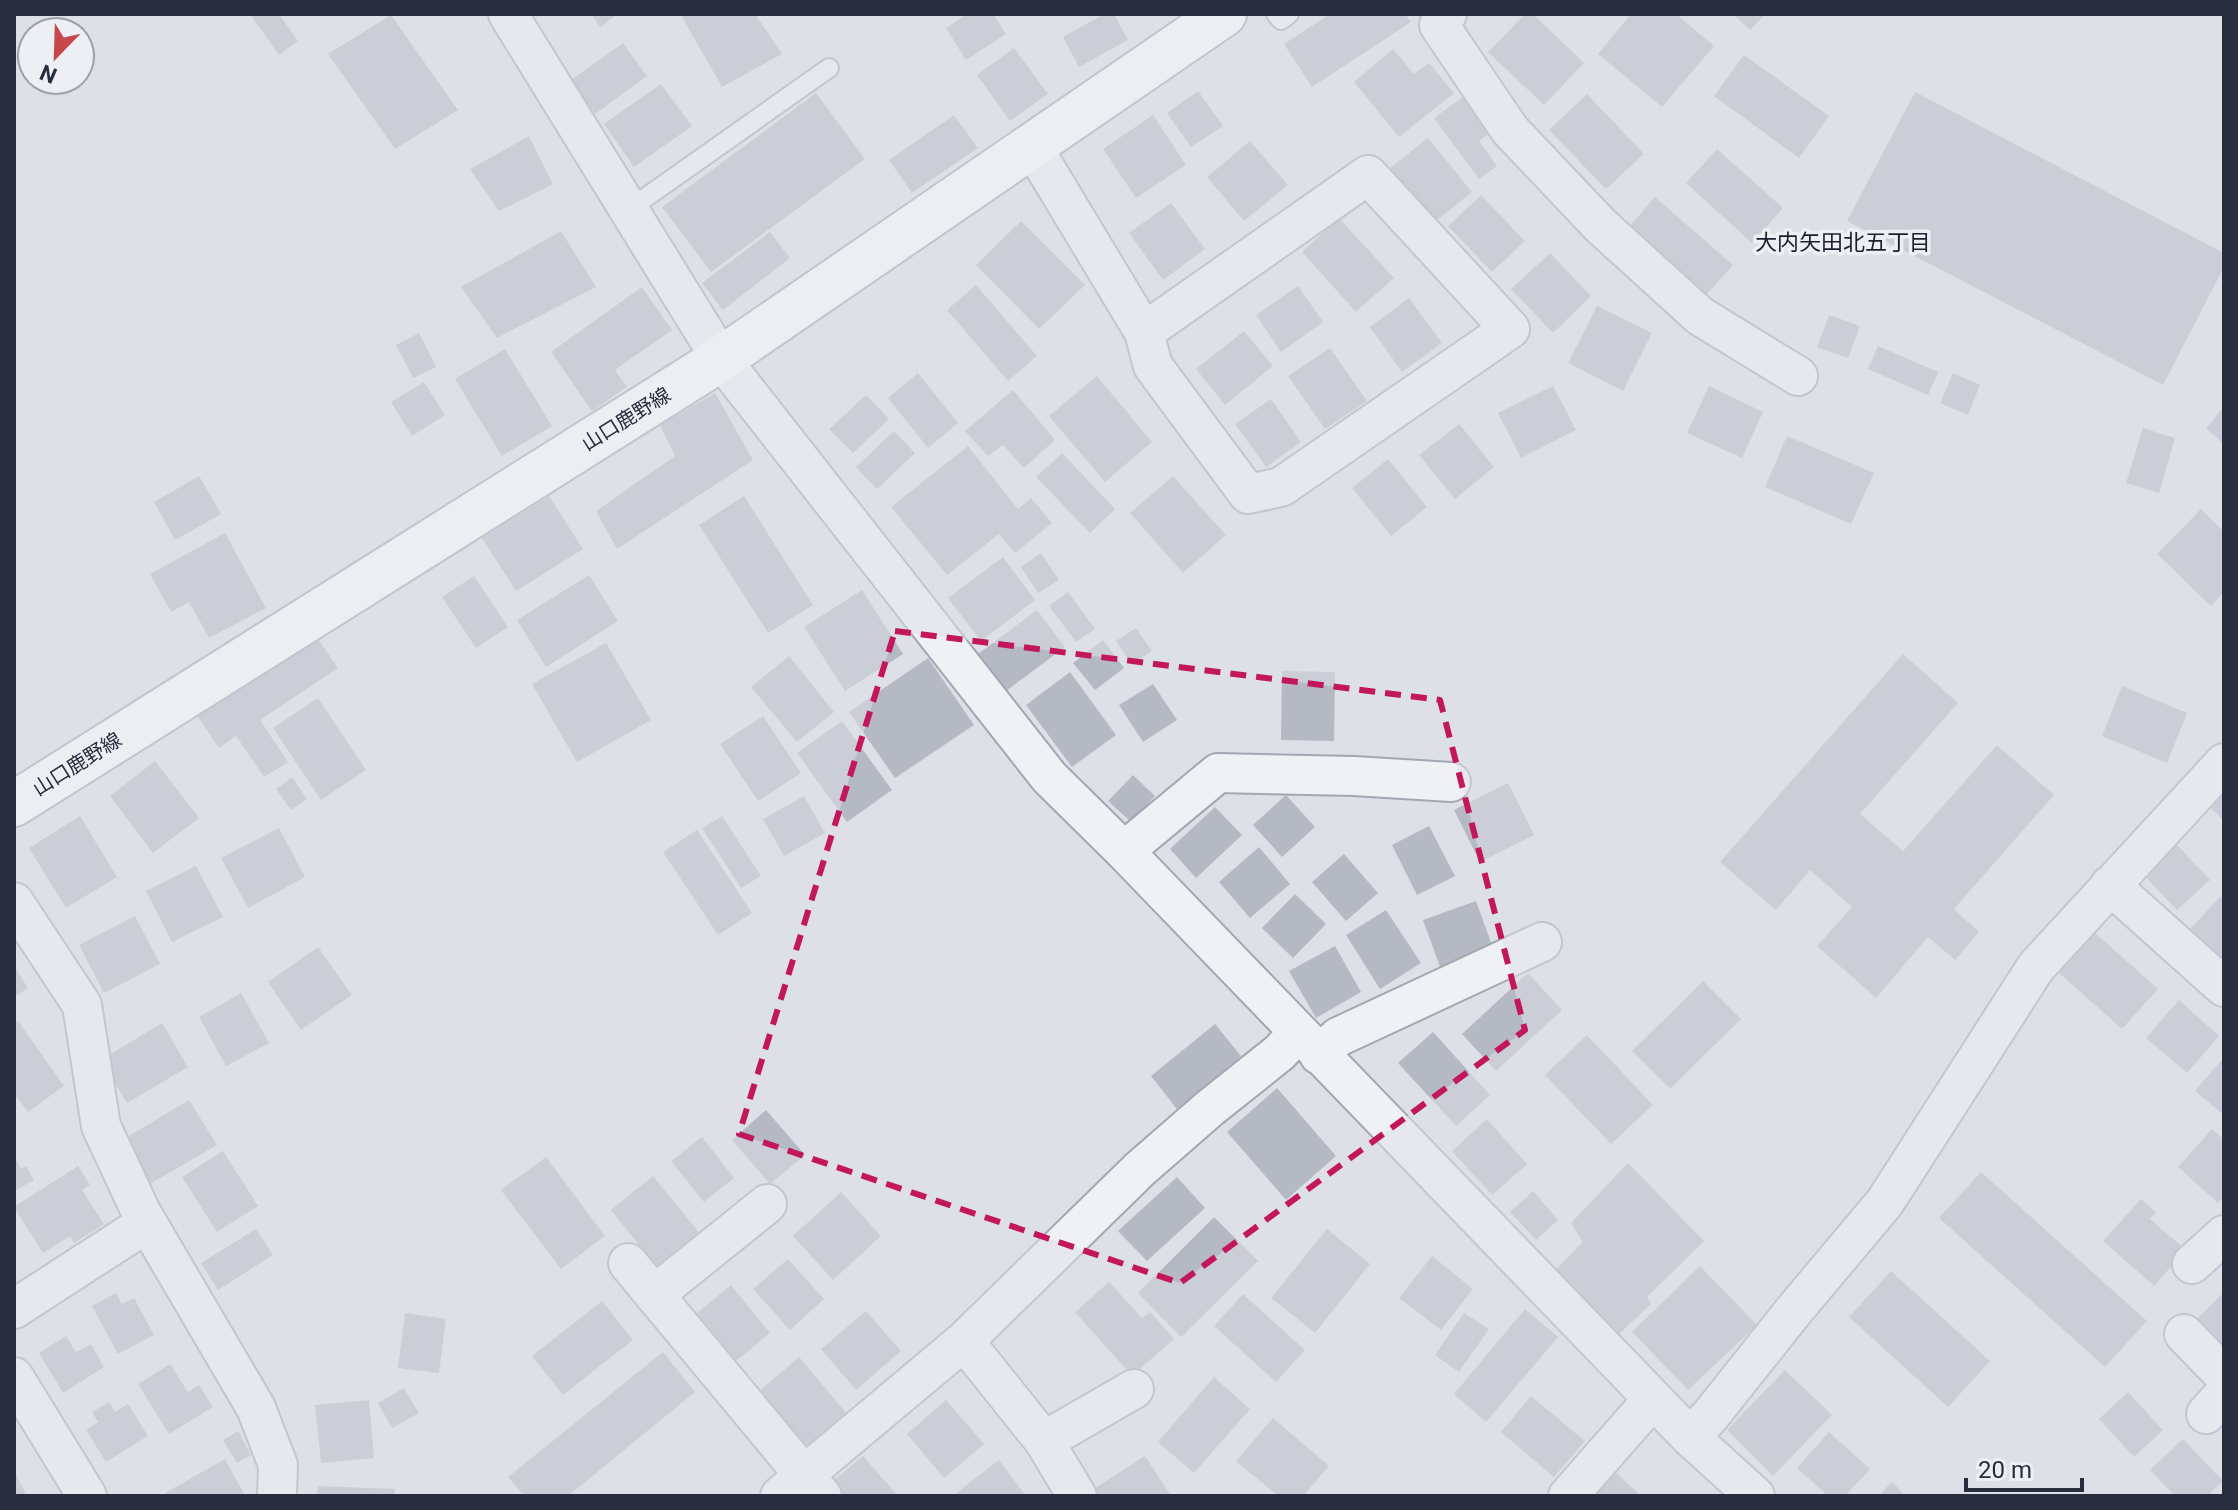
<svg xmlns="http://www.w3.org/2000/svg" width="2238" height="1510" viewBox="0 0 2238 1510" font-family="Roboto,'Noto Sans JP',sans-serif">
<rect width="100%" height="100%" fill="#dee0e7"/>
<path fill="#b5b9c3" d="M250 14H279L298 41 279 55Z
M592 14H617L600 28Z
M688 14H755L782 54 722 87 682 17Z
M967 14H993L1006 34 966 60 946 28Z
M1104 14H1114L1128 40 1079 67 1063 37Z
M1330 14H1405L1411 22 1312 87 1284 44Z
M1525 14H1533L1584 63 1544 105 1488 52Z
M1631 14H1676L1714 46 1662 107 1598 54Z
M1733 14H1765L1750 30Z
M391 15 458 110 395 149 328 54Z
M623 43 647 76 595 114 571 80Z
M1014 48 1048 94 1010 121 977 75Z
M1393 49 1414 74 1429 63 1454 93 1399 137 1354 82Z
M1744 55 1829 116 1799 158 1714 96Z
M661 84 692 126 634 167 604 124Z
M1198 91 1223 126 1191 147 1167 113Z
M1915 92 2224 253V267L2163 385 1847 221Z
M816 93 865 159 711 272 662 207Z
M1587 94 1644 154 1606 189 1549 130Z
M1463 97 1490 133 1479 141 1497 166 1479 179 1434 118Z
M954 115 978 148 912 193 889 160Z
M1153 115 1186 165 1136 198 1103 149Z
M529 136 553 184 499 211 470 169Z
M1428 138 1472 192 1434 223 1390 168Z
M1250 141 1288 185 1244 221 1207 177Z
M1717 149 1783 208 1752 243 1686 183Z
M1481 195 1525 241 1492 272 1448 226Z
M1655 197 1733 265 1701 301 1624 233Z
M1171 203 1205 249 1163 280 1129 233Z
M1339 218 1394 278 1356 312 1302 252Z
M1021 221 1085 285 1039 329 976 265Z
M561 231 596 287 497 338 461 287Z
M770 232 790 258 723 310 702 283Z
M1550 253 1591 296 1553 333 1511 289Z
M976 285 1037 356 1008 381 947 310Z
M1298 286 1323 322 1281 352 1256 315Z
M642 287 672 330 615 370 627 387 592 411 551 352Z
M1409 298 1442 343 1402 372 1370 327Z
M1597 306 1652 333 1623 391 1568 363Z
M1829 315 1860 326 1848 358 1817 347Z
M1244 331 1273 366 1225 405 1196 369Z
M419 333 436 367 413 378 396 345Z
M1878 346 1938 372 1928 395 1868 369Z
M1330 348 1367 401 1325 429 1288 376Z
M505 349 552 426 502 456 455 379Z
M918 373 958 423 928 448 888 398Z
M1953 373 1980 385 1968 415 1940 403Z
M1097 376 1152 442 1105 482 1049 416Z
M424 382 445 415 412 436 391 402Z
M1553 386 1576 430 1521 458 1498 413Z
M1709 386 1763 412 1742 458 1687 433Z
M1013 390 1055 440 1024 468 1003 445 988 456 965 431Z
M715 393 753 460 617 549 596 511 675 456 660 425Z
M866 395 889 419 853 453 829 429Z
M1271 399 1301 442 1266 467 1235 424Z
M2224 406V444L2206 429Z
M1459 424 1494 467 1455 499 1419 455Z
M2143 428 2175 438 2159 493 2126 483Z
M894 431 915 453 877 489 856 467Z
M1787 436 1874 473 1851 524 1765 487Z
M968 446 1018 509 1031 498 1052 523 1015 553 999 534 947 575 891 507Z
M1062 453 1115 509 1090 533 1036 477Z
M1388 459 1427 507 1391 536 1352 488Z
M199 476 221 514 175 540 154 502Z
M1173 476 1226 535 1183 573 1130 513Z
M549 496 583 549 516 591 482 538Z
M744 496 813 605 768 633 699 525Z
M2201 509 2224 532V592L2211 606 2157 554Z
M225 533 266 608 209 638 189 602 171 612 150 574Z
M1041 553 1059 580 1038 593 1021 567Z
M1003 557 1035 600 981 641 948 598Z
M589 575 618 621 546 667 517 620Z
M474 576 508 627 476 648 442 597Z
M862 590 903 654 845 691 804 627Z
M1068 592 1095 629 1076 642 1049 606Z
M1037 610 1065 647 1006 691 978 654Z
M1136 628 1152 651 1132 665 1116 641Z
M313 632 338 668 260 720 288 762 264 777 236 736 219 748 194 711Z
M1103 640 1124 668 1095 690 1073 663Z
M606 643 651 720 577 762 532 684Z
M1903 654 1958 703 1860 814 1903 851 1997 745 2054 795 1954 909 1979 932 1955 960 1928 937 1876 998 1817 946 1852 907 1810 870 1776 910 1720 862Z
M789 656 834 712 797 742 751 687Z
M928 658 974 725 895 778 849 712Z
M1282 671 1335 672 1334 741 1281 740Z
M1070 672 1116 735 1072 767 1026 705Z
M1153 684 1177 720 1143 742 1119 705Z
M2122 686 2187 713 2167 763 2102 736Z
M318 698 366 770 321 800 273 728Z
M763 716 801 773 758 801 720 744Z
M842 721 892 790 847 822 797 753Z
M155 761 199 818 153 853 110 796Z
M1133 775 1155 796 1131 822 1108 801Z
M292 777 307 799 291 810 276 789Z
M1508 783 1534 835 1480 862 1454 810Z
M2224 794V821L2211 808Z
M1286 795 1315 827 1282 857 1253 825Z
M804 796 825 833 784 856 763 819Z
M1215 807 1242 835 1196 878 1170 849Z
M80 816 117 877 66 908 29 848Z
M722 816 761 876 741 888 702 828Z
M1429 826 1455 876 1417 895 1392 845Z
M279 828 305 877 248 908 221 858Z
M697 830 752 913 718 935 663 852Z
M2174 842 2210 880 2177 910 2141 872Z
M1259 847 1290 884 1250 918 1219 882Z
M1344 854 1378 893 1346 921 1312 882Z
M196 866 223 917 172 942 146 891Z
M2224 893V965L2188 931Z
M1295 894 1326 924 1293 958 1262 928Z
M1476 901 1493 948 1440 967 1423 920Z
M1386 910 1421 963 1380 989 1346 935Z
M135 916 160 964 104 993 79 945Z
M2093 931 2158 989 2122 1029 2057 971Z
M1335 946 1361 992 1316 1018 1289 971Z
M318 947 352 995 301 1030 268 982Z
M14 966 28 988 14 997Z
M1528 973 1562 1010 1496 1071 1462 1034Z
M1703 981 1741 1019 1670 1089 1632 1051Z
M241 993 269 1043 226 1066 199 1017Z
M2179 1000 2219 1036 2187 1073 2146 1038Z
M18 1021 64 1086 28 1112 14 1093V1024Z
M162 1023 188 1067 127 1103 101 1060Z
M1215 1024 1241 1056 1177 1109 1151 1076Z
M1433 1032 1490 1095 1456 1126 1398 1063Z
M1587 1035 1653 1105 1611 1144 1545 1075Z
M2224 1057V1115L2195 1091Z
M1277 1088 1336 1156 1286 1200 1227 1132Z
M189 1100 217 1145 150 1184 124 1139Z
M766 1110 805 1155 770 1184 732 1140Z
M1487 1119 1527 1164 1492 1195 1452 1151Z
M2212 1129 2224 1140V1196L2218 1203 2178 1167Z
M702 1137 734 1178 704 1202 671 1161Z
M223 1151 258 1206 217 1232 182 1177Z
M14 1156 21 1169 26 1166 34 1180 14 1191Z
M546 1157 605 1236 561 1269 501 1190Z
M1628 1163 1704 1241 1647 1297 1651 1304 1618 1335 1555 1270 1583 1242 1571 1223Z
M78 1166 90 1185 82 1190 104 1224 74 1243 70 1236 43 1253 14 1207Z
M1981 1172 2147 1321 2105 1367 1939 1218Z
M653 1176 701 1235 658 1269 611 1210Z
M1177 1177 1205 1208 1147 1261 1118 1231Z
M1533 1191 1558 1220 1536 1240 1510 1212Z
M841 1192 881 1236 833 1280 793 1236Z
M2141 1199 2156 1212 2150 1219 2186 1250 2154 1286 2103 1241Z
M1214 1217 1258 1261 1181 1337 1138 1293Z
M256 1229 273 1255 218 1290 201 1263Z
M1327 1229 1370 1264 1315 1333 1271 1298Z
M1432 1256 1473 1289 1441 1330 1399 1298Z
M788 1259 824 1299 790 1330 753 1289Z
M1700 1266 1757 1325 1688 1390 1632 1332Z
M1891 1271 1990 1361 1948 1407 1849 1317Z
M1109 1282 1142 1318 1150 1312 1174 1339 1132 1376 1075 1312Z
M731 1285 770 1333 736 1361 697 1313Z
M2224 1292V1355L2192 1324Z
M116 1293 122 1304 134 1298 154 1335 118 1354 92 1306Z
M1243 1294 1305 1350 1276 1382 1214 1326Z
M602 1301 633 1340 563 1395 532 1356Z
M1525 1309 1558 1337 1486 1422 1454 1394Z
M866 1311 901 1351 856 1390 821 1349Z
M405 1313 446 1319 439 1373 398 1368Z
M1464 1313 1489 1329 1459 1372 1435 1355Z
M66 1336 76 1352 91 1344 104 1367 63 1393 39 1353Z
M663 1352 695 1392 568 1496H524L508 1477Z
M799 1357 847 1414 806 1450 757 1393Z
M170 1364 188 1392 199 1385 213 1407 169 1434 138 1384Z
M1785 1370 1832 1415 1773 1476 1727 1430Z
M1214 1377 1250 1409 1194 1473 1158 1442Z
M404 1388 419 1413 392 1428 378 1403Z
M2128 1392 2163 1430 2134 1457 2099 1419Z
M1531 1396 1585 1441 1554 1477 1501 1432Z
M369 1400 374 1458 321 1463 315 1405Z
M946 1400 984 1444 944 1478 907 1434Z
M109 1402 115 1412 128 1404 148 1436 106 1462 86 1430 98 1422 92 1412Z
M1273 1418 1329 1466 1303 1496H1278L1236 1461Z
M238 1431 251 1455 237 1463 223 1440Z
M1829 1432 1870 1469 1845 1496H1828L1797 1468Z
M2183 1439 2223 1481 2207 1496H2175L2150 1470Z
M863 1456 898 1496H844L832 1482Z
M1145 1456 1170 1494 1167 1496H1096L1092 1490Z
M225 1459 245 1496H167L165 1493Z
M999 1460 1026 1496H959L956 1493Z
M1605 1462 1641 1496H1581Z
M14 1471 27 1496H14Z
M1892 1482 1906 1496H1878Z
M318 1486 395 1489V1496H317Z"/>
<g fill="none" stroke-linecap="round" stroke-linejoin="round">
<g stroke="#a4a7b1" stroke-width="22">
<path id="lane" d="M1276 14 1281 20 1289 14
M628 210 829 68"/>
</g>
<g stroke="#a4a7b1" stroke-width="42">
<path id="street" d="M508 14 721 359 1049 777 1124 851 1690 1437 1755 1496
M1447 14 1439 25 1510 130 1600 225 1700 316 1798 376
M1032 146 1144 332 1153 366 1248 494 1281 487 1510 329 1368 175 1144 332
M1124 851 1218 773 1354 776 1451 782
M2110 885 2224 987
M14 902 82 1005 101 1126 141 1212 256 1408 278 1465 277 1496
M1319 1055 1338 1037 1542 942
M628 1263 804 1475 964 1341 1140 1169 1210 1108 1279 1053 1298 1033
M2192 1264 2224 1235
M654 1295 767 1204
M14 1309 147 1223
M2184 1334 2224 1375
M964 1341 1044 1441 1077 1496
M14 1377 87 1496
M2206 1414 2224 1394
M1690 1437 1710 1416 1796 1308 1885 1202 2036 967 2224 763
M1044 1441 1134 1389
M780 1496 804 1475 822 1496
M1568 1496 1653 1399"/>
</g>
<g stroke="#9ea3b2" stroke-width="48">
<path id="primary" d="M14 804 721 359 1224 14"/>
</g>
<use href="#lane" stroke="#f0f1f5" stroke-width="18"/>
<use href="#street" stroke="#f0f1f5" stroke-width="38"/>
<use href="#primary" stroke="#fff" stroke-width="44"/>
</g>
<path d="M0 0H2238V1510H0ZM895 631 1440 700 1525 1030 1180 1283 739 1134Z" fill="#dee0e7" fill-opacity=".55" fill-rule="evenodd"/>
<path fill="none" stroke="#c2185b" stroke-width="6" stroke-dasharray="16 10" stroke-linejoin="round" d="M895 631 1440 700 1525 1030 1180 1283 739 1134Z"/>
<g text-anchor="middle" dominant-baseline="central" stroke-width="7" stroke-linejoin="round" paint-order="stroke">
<g font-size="20" fill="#282d3d" stroke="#edeff5">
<text transform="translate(626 419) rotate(-32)">山口鹿野線</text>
<text transform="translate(77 764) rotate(-32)">山口鹿野線</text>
</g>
<g font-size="22" fill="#1a1e2e" stroke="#edeff5">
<text x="1843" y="242">大内矢田北五丁目</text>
</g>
</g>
<rect width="2238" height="1510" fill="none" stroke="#282d3d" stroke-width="32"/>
<g transform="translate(56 56) rotate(203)"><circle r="38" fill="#edeff5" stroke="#9ea1ab" stroke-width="2"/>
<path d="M0-6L14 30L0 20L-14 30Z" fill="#c8474b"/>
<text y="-12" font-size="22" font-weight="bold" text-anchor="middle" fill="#282d3d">N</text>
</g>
<path d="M1966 1478v12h116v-12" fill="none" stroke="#282d3d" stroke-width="4"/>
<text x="1978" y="1478" font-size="24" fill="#282d3d" stroke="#edeff5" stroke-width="6" paint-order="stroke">20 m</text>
</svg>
